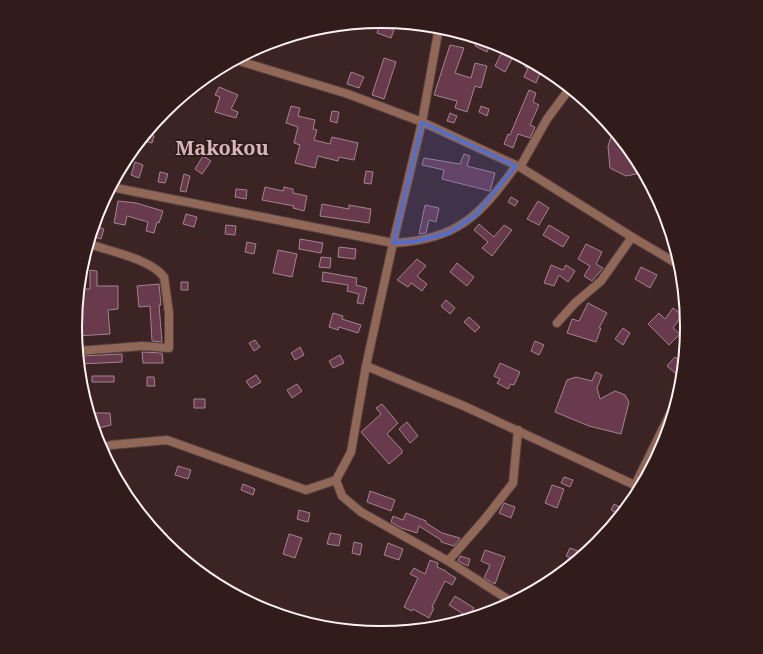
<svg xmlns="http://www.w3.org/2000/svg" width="763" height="654" viewBox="0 0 763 654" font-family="'Noto Serif',serif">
<rect width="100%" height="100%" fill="#3c2425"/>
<path fill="#693a4c" stroke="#a2858f" d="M380 24 394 30 391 38 377 33Z
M478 38 491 42 487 52 475 46Z
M450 45 464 48 455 73 471 78 475 63 487 66 481 88 475 86 467 112 455 108 457 101 434 95Z
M503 50 514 55 505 72 495 66Z
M384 58 396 62 384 99 372 95Z
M528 60 552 73V77L540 73 536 83 524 77 528 68 525 67Z
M351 72 364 77 359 88 347 84Z
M219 87 238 95 231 109 238 112 236 118 215 112 220 97 215 95Z
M529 90 536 93 533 102 539 105 530 125 535 127 530 138 518 134 513 148 504 144 508 134 510 135Z
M291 106 300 108 298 116 315 120 313 129 317 130 314 140 330 144 332 137 358 143 354 160 339 157 338 161 318 156 315 168 295 163 300 145 294 143 298 127 286 123Z
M481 106 489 109 487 116 479 112Z
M332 111 339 112 337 123 330 121Z
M450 113 457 116 454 123 447 121Z
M146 134 154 136 152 143 141 140Z
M618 135 636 157 643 170 641 173 626 176 610 168 608 146 611 137Z
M464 154 470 156 467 166 495 173 490 191 442 179 444 170 422 165 424 158 460 164Z
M203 156 211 161 202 174 195 169Z
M135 162 143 165 139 178 131 175Z
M366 171 373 172 371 184 364 183Z
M160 172 168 174 165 183 158 182Z
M184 174 190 176 186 192 180 191Z
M265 187 283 191 284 187 293 189V193L307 196 304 211 293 208 294 206 262 200Z
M236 189 247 190 246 199 235 197Z
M511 197 518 201 515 206 508 202Z
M118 201 136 203 163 211 159 223 157 222 154 233 146 231 148 222 127 216 125 225 114 223Z
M538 201 549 208 539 225 527 219Z
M322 204 349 209V205L371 209 369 223 320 216Z
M425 205 439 208 436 222 429 220 426 233 419 234Z
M186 214 197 217 194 227 183 224Z
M479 224 494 237 504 225 512 230 492 256 482 248 488 242 474 230Z
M226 225 236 226 235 235 225 234Z
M549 225 569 237 563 247 543 235Z
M94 226 104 229 101 239 91 236Z
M300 239 323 243 321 253 299 249Z
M247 242 256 244 254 254 245 252Z
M586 244 602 252 596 264 603 268 592 281 584 276 590 266 578 259Z
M339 247 356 249 355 259 338 257Z
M278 250 297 254 292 277 273 273Z
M321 257 331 258 330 268 319 267Z
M417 259 426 266 417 276 427 284 422 291 411 283 408 287 397 280Z
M457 263 474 277 467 286 450 272Z
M551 265 563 270 566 265 575 271 568 282 559 275 554 286 544 283Z
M641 267 657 275 650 288 635 279Z
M90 270 97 271V286H118V309L108 310 110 334 76 336V327L79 289H90Z
M323 272 357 278 356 285 367 288 363 304 357 303 359 294 347 291 348 285 322 281Z
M181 282H188V290H181Z
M159 284 161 305H159L162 342 152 341 150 306 139 307 137 286Z
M446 300 455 308 450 314 441 306Z
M588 303 607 313 599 328H601L596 342 567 333 572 319 579 321Z
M673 308 682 315 673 328 680 334 669 345 648 324 659 313 665 319Z
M333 313 343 316 342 319 361 325 358 333 339 327 338 330 329 327Z
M469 317 480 327 475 332 464 322Z
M623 328 630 333 623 345 615 339Z
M255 340 260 347 254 351 249 343Z
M535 341 544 345 539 355 531 351Z
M300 347 304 355 295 360 291 353Z
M142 352 162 353 163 363H143Z
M122 354V362L79 364 78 356Z
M340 355 344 363 333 368 329 361Z
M675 357 683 363 675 373 667 366Z
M500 363 520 372 514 385 511 384 508 389 497 383 500 379 494 376Z
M596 372 602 375 597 388 600 399 615 391 625 395 629 402 621 434 589 426 555 412 567 380 576 377 592 381Z
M256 375 261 382 251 388 246 381Z
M92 376H114V382H92Z
M147 377H154L155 386H147Z
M297 384 302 391 292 398 287 390Z
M194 399H205V408H194Z
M382 404 398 423 387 434 402 450V453L389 464 361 432 381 414 376 408Z
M93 413H110L111 425 94 429Z
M407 422 418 436 410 443 399 429Z
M178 466 191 470 188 479 175 475Z
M564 477 573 480 570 487 561 483Z
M243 484 255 489 253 495 241 490Z
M552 485 564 489 557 508 545 503Z
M370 491 395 500 391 511 367 502Z
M504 503 515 507 511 518 499 513Z
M614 504 623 509 620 515 611 510Z
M299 510 310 513 308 522 297 519Z
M406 513 426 521V523L442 533 460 538 459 540 454 546 441 542V540L419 526 417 533 401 528 391 522 393 516 403 520Z
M330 533 341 535 339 546 327 544Z
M289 534 302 538 295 558 283 554Z
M354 542 362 544 360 555 352 553Z
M388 543 403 549 399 560 384 555Z
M570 548 578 551 575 560 566 556Z
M485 550 505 557 495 584 484 578 490 565 481 561Z
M460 556 470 559 468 566 458 561Z
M430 560 438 563 437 567 446 571V572L456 578 452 585 445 581 432 607 434 608 429 618 413 609 412 611 404 607 418 578 410 574 414 568 425 574Z
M455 596 474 608 468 617 449 605Z"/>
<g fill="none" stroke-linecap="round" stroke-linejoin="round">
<g stroke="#574141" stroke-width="10">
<path id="minor" d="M236 60 348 94 422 122 439 27
M243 62 246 54
M520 167 547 119 570 88
M111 187 393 243 422 122 520 167 632 237 681 266
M557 323 575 303 601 281 632 237
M78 351 142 346 169 348V313L164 277C151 259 109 251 89 244
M366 366 464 406 641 488
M101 448 111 445 167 440 306 490 336 480 351 452 366 366 393 243C458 240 480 215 516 166
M336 480 342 496 361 512 448 561 512 602
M635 485 679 396
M448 561 484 520 513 483 518 430"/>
</g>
<use href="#minor" stroke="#916858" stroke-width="8"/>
</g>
<path fill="#4a6fdd" fill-opacity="0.2" stroke="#4a6fdd" stroke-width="3" stroke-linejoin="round" d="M422 122 516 166 475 216 449 233 414 242 393 243Z"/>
<g text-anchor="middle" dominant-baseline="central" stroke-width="4" stroke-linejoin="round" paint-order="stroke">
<g font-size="20" font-weight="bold" fill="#d5b5b5" stroke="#321b1b">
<text x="222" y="147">Makokou</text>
</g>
</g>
<path d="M0 0H763V654H0ZM82 327a299 299 0 1 1 598 0a299 299 0 1 1-598 0Z" fill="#321b1b" fill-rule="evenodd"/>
<path fill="none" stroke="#fef1f0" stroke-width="2" d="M82 327a299 299 0 1 1 598 0a299 299 0 1 1-598 0Z"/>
</svg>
